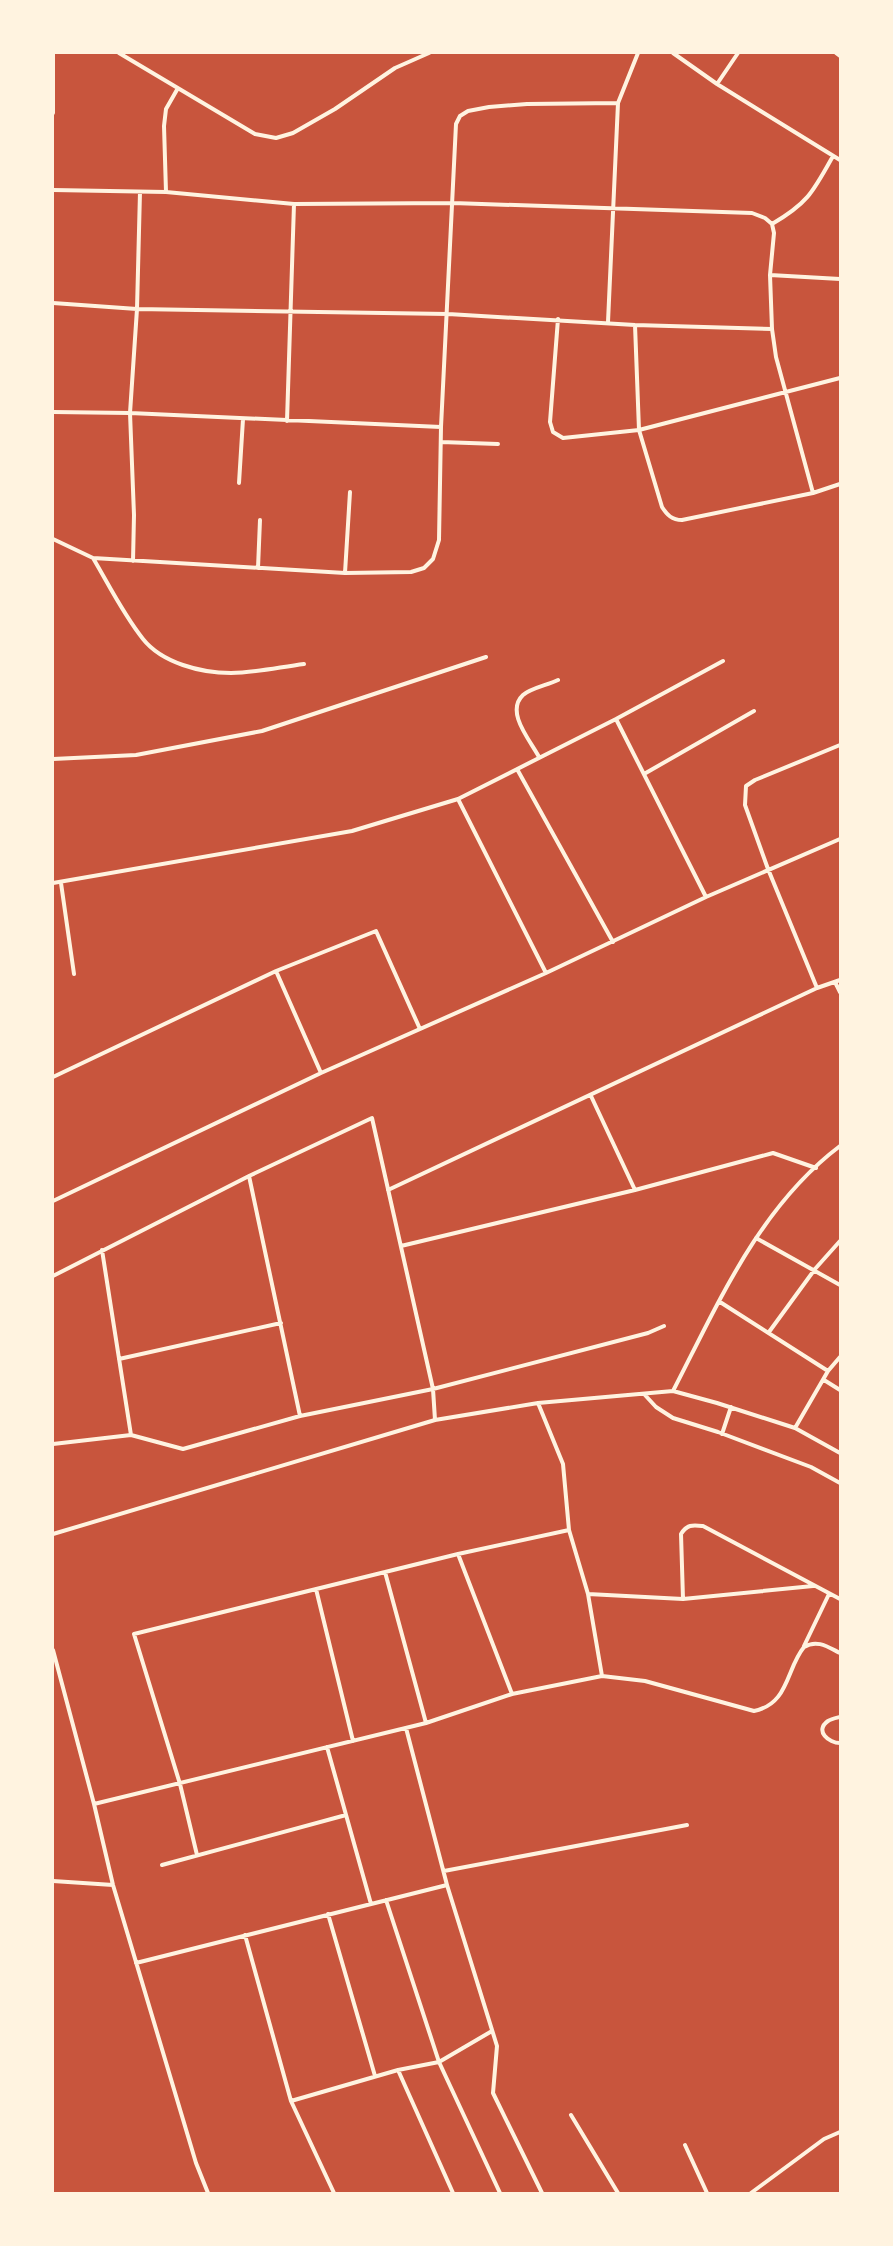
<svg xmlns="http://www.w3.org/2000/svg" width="893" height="2246" viewBox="0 0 893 2246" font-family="Overpass,sans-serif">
<rect width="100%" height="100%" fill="#c8553d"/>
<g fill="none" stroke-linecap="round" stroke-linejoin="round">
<path stroke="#fff3e0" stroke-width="4" d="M119 53 255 134 276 138 293 133 335 109 395 68 429 53
M673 53 717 84 840 160
M836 53 840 56
M717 84 738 53
M53 113V53
M53 190 166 192 294 204 453 203 752 213 765 218 772 224 774 233 770 275 772 329 776 357 813 493
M166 192 164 126 166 109 178 88
M772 224C808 203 813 192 833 156
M770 275 840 279
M53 303 137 309 448 314 635 325 772 329
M558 319 550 422 553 432 563 438 639 430 840 378
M608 322 618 103 638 53
M635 325 639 430 662 507C667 515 672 520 682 520L813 493 840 484
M53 412 130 413 441 427
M287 421 294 204
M441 442 498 444
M239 483 243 419
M53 539 93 558 345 573 411 572 424 568 433 559 439 540 441 427 456 124 460 116 468 111 489 107 527 104 618 103
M93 558C109 585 123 614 143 639 162 663 201 673 231 673 255 673 280 667 304 664
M133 561 134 515 130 413 137 309 140 192
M258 568 260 520
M345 573 350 492
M616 719 706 897
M539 757C530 740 505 712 523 695 531 688 548 685 558 680
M53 759 136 755 262 731 486 657
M517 769 613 942
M644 774 754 711
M458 799 546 973
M53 883 352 831 458 799 616 719 723 661
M61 883 74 974
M276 971 321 1073
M835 982 840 992
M817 988 768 869 745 805 746 786 755 780 840 745
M53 1077 276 971 376 931 420 1029
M591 1096 635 1190
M249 1176 300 1416
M388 1190 817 988 840 980
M53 1201 321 1073 546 973 706 897 840 839
M756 1238 840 1285
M401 1246 635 1190 773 1153 816 1168
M102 1250 131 1435
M53 1276 249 1176 372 1118 433 1389 435 1420
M720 1302 828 1371
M769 1332 815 1269 840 1241
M119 1359 281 1323
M824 1380 840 1390
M673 1391C718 1304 759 1207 840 1146
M644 1394 656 1407 673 1418 718 1432 811 1467 840 1483
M538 1403 563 1464 569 1530 588 1594 602 1676
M795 1428 828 1371 840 1357
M722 1434 731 1407
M53 1444 131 1435 183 1449 300 1416 433 1389 648 1333 664 1326
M53 1534 435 1420 538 1403 673 1391 717 1403 795 1428 840 1453
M458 1554 512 1694
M385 1572 426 1723
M316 1589 353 1741
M588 1594 683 1599 813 1586
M683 1599 681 1534C687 1524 693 1525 703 1526L840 1599
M804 1646 829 1594
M53 1650 94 1804 113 1885 196 2163 208 2193
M840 1717C836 1718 831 1719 828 1721 814 1731 829 1743 840 1743
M406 1728 447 1885 497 2046 493 2093 542 2193
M327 1747 371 1904
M94 1804 426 1723 512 1694 602 1676 645 1681 754 1711C789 1704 786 1669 804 1647 817 1639 828 1647 840 1653
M197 1855 180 1784 134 1634 458 1554 569 1530
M162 1865 346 1815
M444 1871 687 1825
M53 1881 113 1885
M386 1900 439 2062 500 2193
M328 1914 375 2076
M245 1935 291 2101 334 2193
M136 1963 447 1885
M398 2070 453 2193
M291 2101 398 2070 439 2062 492 2031
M571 2115 618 2193
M685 2145 707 2193
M751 2193 824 2139 840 2132"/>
</g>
<rect width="893" height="2246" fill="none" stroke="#fff3e0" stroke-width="108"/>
</svg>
